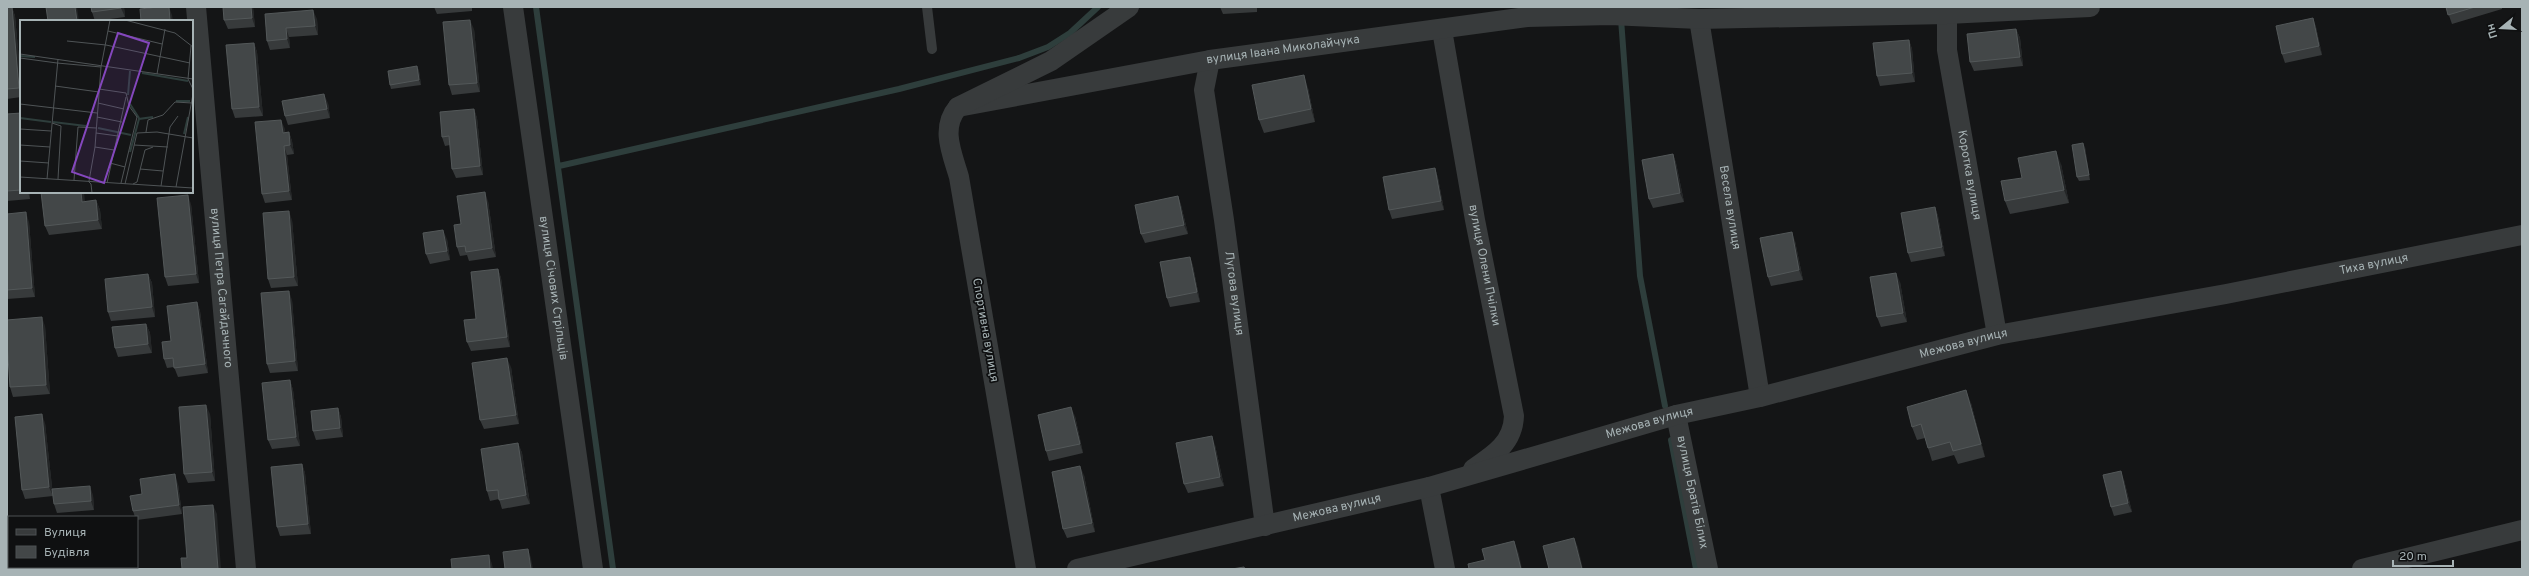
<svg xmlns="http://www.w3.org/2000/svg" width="2529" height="576" viewBox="0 0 2529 576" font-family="Overpass,sans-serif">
<rect width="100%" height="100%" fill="#141516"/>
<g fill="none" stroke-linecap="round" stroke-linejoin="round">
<path stroke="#2e3e3c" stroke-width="6" d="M536 7 613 569
M1621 19 1640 276 1665 406
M559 166 899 89 1019 58 1048 47 1070 33 1098 7
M1671 440 1696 569"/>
<path stroke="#383b3c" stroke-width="10" d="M927 7 932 49"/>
<g stroke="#383b3c" stroke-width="20">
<path id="s1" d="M196 7 246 569"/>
<path id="s2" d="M513 7 593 569"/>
<path id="s3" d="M1947 14V50L1997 335"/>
<path id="s4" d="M1699 19 1760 397"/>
<path id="s5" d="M1442 30 1475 220 1514 416C1513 443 1494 455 1473 469"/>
<path id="s6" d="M1210 60 1204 90 1224 220 1265 526"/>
<path id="s7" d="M958 107 1210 60 1527 17 1610 15 1699 19 1947 14 2090 7"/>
<path id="s8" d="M1676 415 1708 569"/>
<path d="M1429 487 1445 569"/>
<path d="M7 565V569"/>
<path d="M1026 569 959 177C952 153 940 128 958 107L1051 61 1129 7"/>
<path id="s9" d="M1077 569 1429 487 1676 415 1760 397 1997 335 2226 294 2522 235"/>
<path d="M2362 569 2522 530"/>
</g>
</g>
<path fill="#373a3b" d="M7 7H12L15 16 21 82V97L7 99Z
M91 7H124L125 17 95 21 92 12Z
M253 7 255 27 228 29 224 20Z
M434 7H472V11L437 14Z
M1220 7H1257V12L1223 14Z
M2446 7H2502V9L2452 24Z
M265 14 317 19 318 35 289 37 290 48 270 50 267 41Z
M2313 18 2316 27 2322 55 2285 63 2282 54Z
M474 29 480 92 452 95 449 85Z
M2016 29 2020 38 2023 66 1974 71 1970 62Z
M1909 40 1912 49 1915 82 1880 86 1877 76Z
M254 43 257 52 263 116 235 118 232 109Z
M417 66 419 71 421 85 391 89 390 85Z
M1308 88 1315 122 1264 133 1259 120Z
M328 103 330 118 288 125 285 116Z
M474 109 477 118 483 175 456 178 452 169 450 145 445 146 442 137Z
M21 113V192H30V199L7 201V114Z
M285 129V132H289L292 141 294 154 287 155 292 200 265 203 262 194Z
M2085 147 2090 180 2079 181 2077 177Z
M1673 154 1676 163 1684 202 1653 208 1649 199Z
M2061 164 2069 203 2010 214 2005 201 2022 178Z
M1435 168 1438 178 1444 210 1392 219 1389 210Z
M1178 196 1181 205 1188 234 1145 243 1141 234Z
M96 200 100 210 102 229 49 235 45 226 85 202Z
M488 201 496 257 469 261 467 255 460 256 457 247 461 224Z
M191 204 199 283 168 286 165 277Z
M1935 207 1938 216 1945 256 1911 262 1908 253Z
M7 214 29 222 35 297 7 299Z
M292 220 298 286 271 288 268 279Z
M447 239 450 260 430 264 426 254Z
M1795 241 1803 280 1771 286 1768 277Z
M1190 257 1193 266 1200 302 1170 307 1167 298Z
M498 269 501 278 510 347 471 351 467 342 476 319Z
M148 274 152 283 155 317 111 321 108 312Z
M1900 282 1907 322 1881 327 1877 317Z
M292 300 298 371 270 373 267 364Z
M197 302 200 311 208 373 178 377 174 367 167 368 164 359 171 341Z
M146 324 150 333 152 353 118 357 115 348Z
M45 326 50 394 13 397 10 387Z
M511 367 519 424 484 429 480 420Z
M290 380 293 390 300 446 272 449 268 440Z
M1971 403 1985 457 1958 464 1954 455 1932 461 1925 438 1917 440 1912 427Z
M338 408 341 417 343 437 316 440 313 431Z
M210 414 215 481 188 483 184 474Z
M1075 416 1083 453 1049 461 1046 451Z
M45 423 53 496 25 499 22 490Z
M518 443 522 453 530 504 502 509 499 499 490 501 487 491Z
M1215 445 1224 486 1188 493 1184 484Z
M302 464 305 473 311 534 280 536 277 527Z
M1084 475 1095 532 1067 538 1063 529Z
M2124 480 2132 512 2114 516 2111 507Z
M178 484 182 514 137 520V517H135L133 511 142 494Z
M93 495 94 510 57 513 54 504Z"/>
<path fill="#242627" d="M12 7 15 16 21 82V94L19 88Z
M75 7H77L79 21H77Z
M121 7H124L125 17 121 8Z
M169 7 172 15 173 21H170Z
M251 7H253L255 27 252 18Z
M313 10 317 19 318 35 315 26Z
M2313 18 2316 27 2322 55 2319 46Z
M470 20 474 29 480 92 477 83Z
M286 28 289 37 290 48 287 39Z
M2016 29 2020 38 2023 66 2020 57Z
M1909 40 1912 49 1915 82 1912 73Z
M254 43 257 52 263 116 259 107Z
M417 66 419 71 421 85 419 80Z
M1304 75 1308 88 1315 122 1311 109Z
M324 94 328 103 330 118 327 109Z
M474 109 477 118 483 175 480 166Z
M281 120 285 129 286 142 283 133Z
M289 132 292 141 294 154 290 145Z
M2083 143 2085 147 2090 180 2089 175Z
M284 146 287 155 292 200 289 191Z
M2056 151 2061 164 2069 203 2064 190Z
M1673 154 1676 163 1684 202 1680 193Z
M1435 168 1438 178 1444 210 1441 201Z
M28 192H30V199Z
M81 192H84L86 211 82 202Z
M485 192 488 201 496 257 492 248Z
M188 195 191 204 199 283 196 274Z
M1178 196 1181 205 1188 234 1184 225Z
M96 200 100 210 102 229 98 220Z
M1935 207 1938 216 1945 256 1942 247Z
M289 211 292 220 298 286 294 277Z
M26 212 29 222 35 297 32 288Z
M443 230 447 239 450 260 447 251Z
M1792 232 1795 241 1803 280 1799 270Z
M1190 257 1193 266 1200 302 1197 292Z
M498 269 501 278 510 347 507 337Z
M1896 273 1900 282 1907 322 1903 313Z
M148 274 152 283 155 317 152 307Z
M289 291 292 300 298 371 295 361Z
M197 302 200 311 208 373 205 364Z
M42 317 45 326 50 394 46 385Z
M146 324 150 333 152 353 148 344Z
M507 358 511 367 519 424 516 415Z
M290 380 293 390 300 446 296 437Z
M1966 390 1971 403 1985 457 1981 444Z
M206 405 210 414 215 481 212 472Z
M1071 407 1075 416 1083 453 1080 444Z
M338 408 341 417 343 437 340 428Z
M42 414 45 423 53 496 49 487Z
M1212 436 1215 445 1224 486 1220 477Z
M518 443 522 453 530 504 526 495Z
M302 464 305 473 311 534 308 524Z
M1080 466 1084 475 1095 532 1092 523Z
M2121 471 2124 480 2132 512 2128 503Z
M175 474 178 484 182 514 179 505Z
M90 486 93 495 94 510 91 501Z
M213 505 217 514 221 569H218Z
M1574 538 1578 547 1583 569H1582Z
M1514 541 1519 554 1522 569H1521Z
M528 549 531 558 533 569H531Z
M489 555 492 564 493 569H490Z"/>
<path fill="#434748" stroke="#535859" d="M7 7H12L19 88 7 89Z
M46 7H75L77 21H48Z
M91 7H121V8L92 12Z
M158 7H169L170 21H141L140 9Z
M223 7H251L252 18 224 20Z
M2446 7H2475L2448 15Z
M313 10 315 26 286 28 287 39 267 41 265 14Z
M2313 18 2319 46 2282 54 2276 26Z
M470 20 477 83 449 85 443 22Z
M2016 29 2020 57 1970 62 1967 34Z
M1909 40 1912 73 1877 76 1873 43Z
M254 43 259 107 232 109 226 45Z
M417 66 419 80 390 85 388 71Z
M1304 75 1311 109 1259 120 1252 85Z
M324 94 327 109 285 116 282 101Z
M474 109 480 166 452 169 449 136 442 137 440 112Z
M21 113V190L7 191V114Z
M281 120 283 133 289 132 290 145 284 146 289 191 262 194 255 122Z
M2083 143 2089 175 2077 177 2072 145Z
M2056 151 2064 190 2005 201 2001 181 2022 178 2018 158Z
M1673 154 1680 193 1649 199 1642 160Z
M1435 168 1441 201 1389 210 1383 177Z
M41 192H81L82 202 96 200 98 220 45 226Z
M485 192 492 248 466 252 465 246 457 247 454 225 461 224 457 196Z
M188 195 196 274 165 277 157 198Z
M1178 196 1184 225 1141 234 1135 205Z
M1935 207 1942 247 1908 253 1901 213Z
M289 211 294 277 268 279 263 213Z
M26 212 32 288 7 290V214Z
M443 230 447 251 426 254 423 233Z
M1792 232 1799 270 1768 277 1760 238Z
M1190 257 1197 292 1167 298 1160 262Z
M498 269 507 337 467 342 464 320 476 319 471 272Z
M1896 273 1903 313 1877 317 1870 277Z
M148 274 152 307 108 312 105 279Z
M289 291 295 361 267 364 261 293Z
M197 302 205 364 174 368 173 358 164 359 162 342 171 341 167 306Z
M42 317 46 385 10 387 7 342V320Z
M146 324 148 344 115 348 112 327Z
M507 358 516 415 480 420 472 363Z
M290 380 296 437 268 440 262 383Z
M1966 390 1981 444 1953 451 1950 442 1928 448 1921 424 1912 427 1907 407Z
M206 405 212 472 184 474 179 407Z
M1071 407 1080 444 1046 451 1038 415Z
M338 408 340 428 313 431 311 411Z
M42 414 49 487 22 490 15 417Z
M1212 436 1220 477 1184 484 1176 443Z
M518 443 526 495 499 500 498 490 487 491 481 449Z
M302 464 308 524 277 527 271 467Z
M1080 466 1092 523 1063 529 1052 472Z
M2121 471 2128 503 2111 507 2103 475Z
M175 474 179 505 133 511 130 496 142 494 140 479Z
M90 486 91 501 54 504 52 489Z
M213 505 218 569H182L181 558H187L183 507Z
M1574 538 1582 569H1549L1543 546Z
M1514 541 1521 569H1469L1468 564 1485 560 1482 549Z
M528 549 531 569H505L503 552Z
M489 555 490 569H452L451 559Z
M98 567H122V569H98Z
M1244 567 1245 569H1232Z"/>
<g text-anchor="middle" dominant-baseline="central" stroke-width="3.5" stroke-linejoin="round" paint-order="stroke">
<g font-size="12" fill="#a7b3b5" stroke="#0f1011">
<text stroke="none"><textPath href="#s7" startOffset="330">вулиця Івана Миколайчука</textPath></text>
<text stroke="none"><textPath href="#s3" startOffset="163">Коротка вулиця</textPath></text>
<text stroke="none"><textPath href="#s4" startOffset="191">Весела вулиця</textPath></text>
<text stroke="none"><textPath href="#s5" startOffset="239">вулиця Олени Пчілки</textPath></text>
<text stroke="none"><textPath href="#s9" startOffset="1333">Тиха вулиця</textPath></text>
<text stroke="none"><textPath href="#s1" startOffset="282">вулиця Петра Сагайдачного</textPath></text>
<text stroke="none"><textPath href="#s2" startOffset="284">вулиця Січових Стрільців</textPath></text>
<text stroke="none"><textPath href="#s6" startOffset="236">Лугова вулиця</textPath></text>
<text transform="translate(985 330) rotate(80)">Спортивна вулиця</text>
<text stroke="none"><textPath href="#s9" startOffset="915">Межова вулиця</textPath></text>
<text stroke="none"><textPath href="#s9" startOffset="591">Межова вулиця</textPath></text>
<text stroke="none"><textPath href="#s8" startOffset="79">вулиця Братів Білих</textPath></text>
<text stroke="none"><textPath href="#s9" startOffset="267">Межова вулиця</textPath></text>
</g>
</g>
<g transform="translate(20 20)">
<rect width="173" height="173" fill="#141516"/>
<path fill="none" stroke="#2e3e3c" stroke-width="2" d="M0 36 15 37M122 53 168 61M108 75 110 51M156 81H170M110 84 119 98M0 98 31 102M33 102 66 106M78 108 111 115M164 114 168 97M110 132 119 99 133 97"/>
<path fill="none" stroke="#4f5456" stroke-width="1" d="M105 0 155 13 173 27M88 11 142 24M47 21 86 25M86 25 170 43M171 26 168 59 173 69M0 34 173 59M0 38 37 43M37 43 81 47M137 54 145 9M35 66 79 72M79 69 106 73 109 86 117 97 101 163M78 83 104 89M0 84 77 93M77 97 102 102M32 103 41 106 38 159M0 109 31 111M126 112 128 100 143 95 155 82 172 83M76 113 98 116M0 125 30 127M114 125 148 127M75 127 94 130M0 141 29 143M90 143 105 147M120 149 143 151M0 157 173 168M27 159 38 39M54 160 58 107 76 108M68 161 71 164 72 173M69 161 75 127 81 47 90 0M87 163 106 77M105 164 117 113 137 112 173 118M113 164 117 162 125 130 133 127M141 166 150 107 158 96M156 167 173 74"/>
<path fill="#8447bd" fill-opacity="0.15" stroke="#8447bd" stroke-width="2" d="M98 13 129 23 84 163 52 152Z"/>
<rect width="173" height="173" fill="none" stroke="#a7b3b5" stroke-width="2"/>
</g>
<rect width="2529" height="576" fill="none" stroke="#a7b3b5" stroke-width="16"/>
<rect x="8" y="516" width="130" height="52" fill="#0f1011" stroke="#4c5153"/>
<rect x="16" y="529" width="20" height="6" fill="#383b3c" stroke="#4c5153"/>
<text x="44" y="536" font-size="12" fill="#a7b3b5">Вулиця</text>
<rect x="16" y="546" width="20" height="12" fill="#434748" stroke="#4c5153"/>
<text x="44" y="556" font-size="12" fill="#a7b3b5">Будівля</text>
<g transform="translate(2501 28) rotate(252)" stroke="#0f1011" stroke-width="3" paint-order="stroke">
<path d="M0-3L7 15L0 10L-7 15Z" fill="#a7b3b5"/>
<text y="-6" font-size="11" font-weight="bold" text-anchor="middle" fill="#a7b3b5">Пн</text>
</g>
<path d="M2393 560v6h60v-6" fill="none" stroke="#a7b3b5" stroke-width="2"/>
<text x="2399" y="560" font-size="12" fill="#a7b3b5" stroke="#0f1011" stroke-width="3" paint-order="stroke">20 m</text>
</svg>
